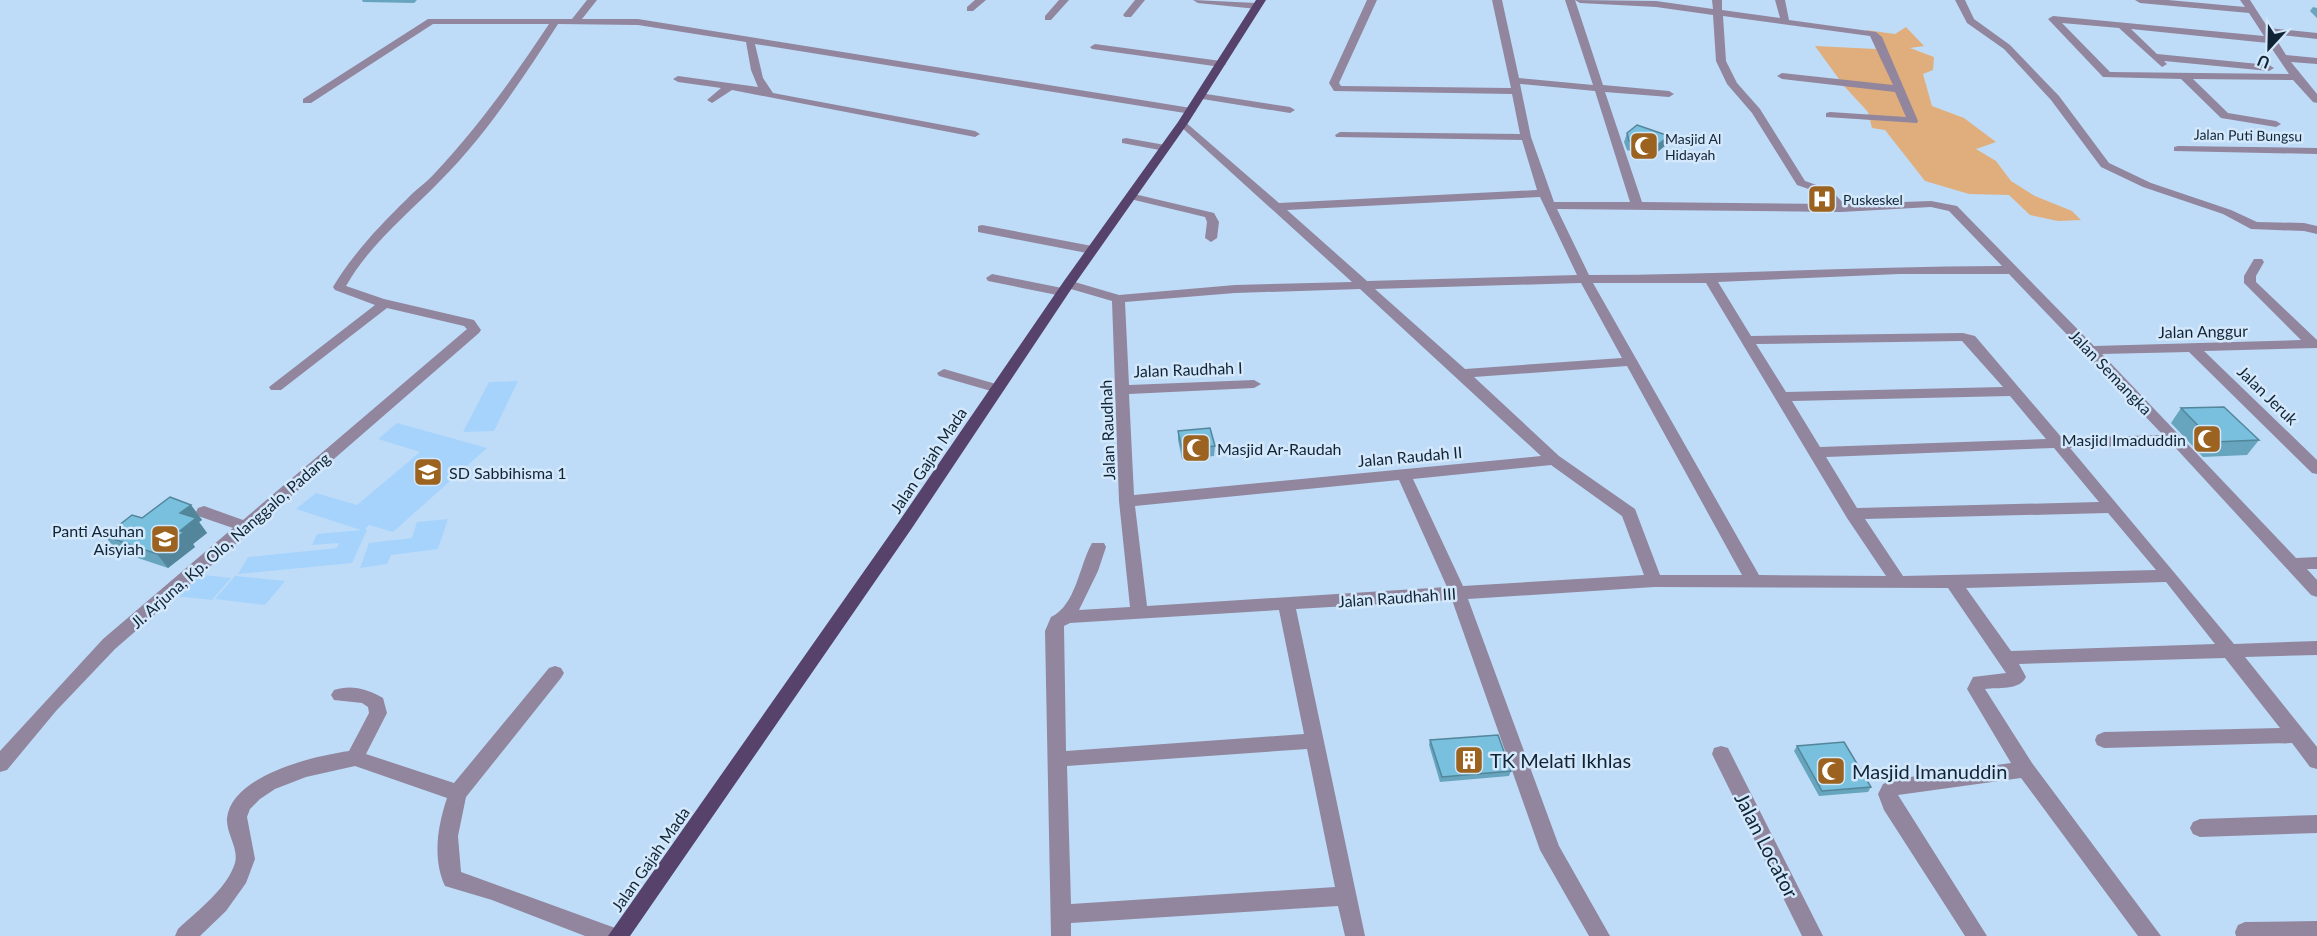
<svg xmlns="http://www.w3.org/2000/svg" width="2317" height="936" viewBox="0 0 2317 936" font-family="Lato,sans-serif">
<rect width="100%" height="100%" fill="#bedcf8"/>
<path fill="#a6d3fc" d="M518 381 494 431 463 432 489 382Z
M397 423 487 448 393 532 369 525 365 529 367 530 352 563 238 574 248 557 337 548 339 543 312 545 317 534 361 530 296 509 316 493 357 505 420 452 378 439Z
M448 519 438 549 391 555 387 564 360 568 369 543 412 538 417 522Z
M195 574 231 578 212 600 175 596Z
M235 576H236L285 581 265 605 215 599Z"/>
<path fill="#e0ae7c" d="M1906 27 1924 46 1910 48 1934 57 1933 70 1923 74 1932 106 1964 118 1996 142 1976 149 1996 161 2011 181 2035 196 2072 211 2081 220 2058 221 2030 215 2009 195 1969 194 1925 181 1885 130 1872 128 1868 112 1844 86 1815 46 1876 49 1874 39 1866 30 1895 34Z"/>
<g fill="none" stroke-linecap="round" stroke-linejoin="round">
<path fill="#91869e" fill-rule="evenodd" d="M587 0H597L582 19H638L1191 108 1196 111 1191 114 755 44 763 78 773 93 975 131 980 134 975 137 732 90 712 103 707 100 721 88 678 82 673 79 678 76 758 87 751 70 746 42 638 25 558 24C523 78 486 135 440 181 408 214 369 245 346 286L384 299 474 320 481 330 479 333 115 649 56 711 7 770 0 772V751L103 639 233 528 198 516 196 512 198 508 204 506 243 520 467 329 464 326 387 308 281 390H271L269 387 375 305 335 290 333 287C352 255 380 225 407 199 415 190 426 183 434 174 477 128 514 77 549 24H433L311 103H303V99L428 19H572Z
M975 0H986L973 11H967V7Z
M1059 0H1069L1051 20H1045V16Z
M1135 0H1145L1131 17H1125L1123 15Z
M1193 0 1257 3 1262 6 1257 9 1198 3Z
M1367 0H1377L1339 83 1341 86 1511 88 1492 0H1502L1519 78 1593 85 1565 0H1575L1603 85 1669 91 1674 94 1669 97 1605 92 1642 202 1832 204 1823 194 1797 185 1752 113 1727 84 1716 61 1713 15 1656 7 1580 3 1575 0 1656 1 1713 9 1712 0H1722V10L1780 18 1775 0H1785L1789 20 1876 32 1882 37 1918 121 1917 123 1826 117V113L1830 112 1906 117 1895 92 1782 79 1777 76 1782 73 1893 85 1870 36 1723 16 1726 61 1737 83 1760 109 1805 181 1831 190 1844 204 1931 201 1957 206 2094 346 2301 340 2244 283V276L2254 259H2262L2264 262 2256 276V282L2317 340V348L2204 351 2317 460V474L2312 473 2189 352 2102 354 2296 558 2317 557V569H2307L2317 580V597L2311 595 2172 444 2070 448 2234 644 2317 641V655L2245 657 2317 747V769L2310 767 2292 743 2104 748 2097 745 2095 740 2097 735 2104 732 2280 728 2225 658 2019 664 2026 677C2019 691 1998 687 1985 689L2032 763 2161 936H2138L2021 778 1898 795 1987 936H1965L1884 810 1878 794 1883 784 1896 779 2011 763 1967 689 1973 677 2006 673 1948 588 1654 587 1468 599 1559 846 1610 936H1589L1540 850 1452 600 1296 609 1365 936H1345L1338 906 1071 923V936H1051L1045 631 1051 617C1076 605 1079 566 1092 543H1104L1106 547 1098 571 1079 610 1130 607 1119 501 1112 301 1064 287 1062 284 1068 280 1119 295 1235 285 1352 282 1179 125V121L1183 120 1279 203 1537 190 1522 140 1336 137 1335 135 1340 132 1520 134 1512 94 1334 91 1329 83ZM1520 84 1595 91 1630 202H1554L1531 137ZM1540 197 1577 275 1367 281 1287 210ZM1931 207 1949 211 2002 266C1865 266 1727 275 1589 275L1557 209 1841 212ZM1899 274H2009L2163 435 2062 438 1975 336 1963 333 1751 336 1718 282ZM1581 283 1622 358 1465 369 1375 289ZM1593 283H1706L1847 518 1886 576 1759 575ZM1360 289 1541 456 1134 495 1129 394 1254 388 1261 384 1254 380 1129 385 1125 302 1235 293ZM1962 341 2003 387 1786 392 1756 344ZM1627 366 1742 575H1660L1635 509 1559 456 1474 377ZM2010 396 2046 439 1820 447 1792 401ZM2054 448 2099 502 1857 508 1826 457ZM1551 465 1622 516 1644 575 1463 586 1413 479ZM1399 480 1447 587 1147 606 1135 506ZM2108 513 2156 570 1903 576 1865 519ZM2166 582 2215 644 2011 651 1966 588ZM1279 610 1304 734 1066 751 1064 626 1070 623ZM1307 749 1335 887 1071 904 1067 766Z
M1955 0H1965L1974 19 2010 45 2059 96 2109 163 2151 183 2231 210 2257 222 2304 223 2317 226V234L2304 231 2251 229 2223 214 2143 187 2101 167 2051 100 2004 49 1967 23Z
M2135 0H2168L2245 7 2240 0H2250L2268 28 2317 33V39L2273 34 2286 55 2317 58V64L2291 62 2317 94V103L2313 102 2293 80 2193 79 2228 113 2276 121 2281 124 2276 127 2221 118 2181 79 2103 77 2048 19 2053 16 2264 36 2249 13 2140 3ZM2062 23 2119 28 2162 67 2167 64 2164 61 2269 71 2274 68 2269 65 2157 54 2131 29 2268 43 2289 74 2110 72Z
M1095 44 1221 61 1226 64 1221 67 1092 49 1090 47Z
M1200 93 1290 107 1295 110 1290 113 1196 98V94Z
M1126 138 1165 145 1170 148 1165 151 1122 143V139Z
M2178 146 2317 148V154L2174 151V147Z
M1130 193 1214 213 1219 222 1217 238 1211 242 1205 238 1207 222 1205 217 1126 198V194Z
M982 225 1092 246 1098 250 1092 254 978 232V226Z
M992 274 1062 288 1068 292 1062 296 988 281 986 278Z
M944 369 1003 386 1005 389 998 393 939 376 937 373Z
M555 666 561 668 564 673 561 678 466 797 458 836 461 872 618 929 621 936H585L492 900 445 886C432 858 438 825 447 798L355 766 306 777 275 789 260 799 250 809 247 817 255 859 246 883 226 911 200 936H175L178 929C197 911 227 889 235 863 239 848 226 834 227 818 232 775 314 756 349 751L369 713 368 707 362 703 334 700 331 695 334 690C351 684 368 689 383 698L387 713 366 754 454 783 549 668Z
M1721 746 1728 748 1823 936H1802L1712 754 1714 748Z
M2317 815V833L2200 837 2193 834 2190 828 2193 822 2200 819Z
M2317 921V936H2236L2235 932 2238 925 2245 922Z"/>
<path fill="#56426b" fill-rule="evenodd" d="M1256 0H1266L1188 123 1074 285 912 528 630 936H608L900 520 1064 281 1178 122Z"/>
</g>
<path fill="#67a5be" d="M362 0H417L414 3 363 2Z
M2313 7 2317 8V18L2310 11Z
M1627 133 1669 136 1666 145 1650 158 1627 150 1624 142Z
M2181 408 2259 440 2247 455 2203 457 2171 423Z
M1178 431 1215 446 1214 456 1182 459 1178 440Z
M191 505 202 520 199 522 207 533 193 544 195 547 168 568 117 551 105 536 142 518Z
M1430 740 1511 771 1509 776 1440 782 1429 745Z
M1797 746 1871 787 1868 792 1819 796 1794 751Z"/>
<path fill="#54869b" d="M1669 136 1666 145 1650 158 1652 149Z
M191 505 202 520 199 522 207 533 193 544 195 547 168 568 157 554 180 531V513Z"/>
<path fill="#78c0dd" stroke="#54869b" stroke-width="1.5" d="M1637 125 1669 136 1652 149 1629 141 1627 133Z
M2224 407 2259 440 2214 442 2181 408Z
M1210 428 1215 446 1182 449 1178 431Z
M170 497 191 505 180 513 196 518 180 531 184 532 157 554 105 536 132 515 142 518Z
M1498 735 1511 771 1442 777 1430 740Z
M1844 742 1871 787 1822 791 1797 746Z"/>
<defs>
<g id="mosque-square" transform="scale(1.5)"><rect x="-9" y="-9" width="18" height="18" rx="4" fill="#9b631f" stroke="#d4e8fb"/><path d="M3.5-4.9A6 6 0 1 0 3.5 4.9A5 5 0 1 1 3.5-4.9Z" fill="#fff"/></g>
<g id="hospital-square" transform="scale(1.5)"><rect x="-9" y="-9" width="18" height="18" rx="4" fill="#9b631f" stroke="#d4e8fb"/><path d="M-5-5h3v3.5h4V-5h3V5h-3V1.5h-4V5h-3Z" fill="#fff"/></g>
<g id="school-square" transform="scale(1.5)"><rect x="-9" y="-9" width="18" height="18" rx="4" fill="#9b631f" stroke="#d4e8fb"/><path d="M0-5L7-2L0 1L-7-2ZM-4 1L0 2.5L4 1V4Q0 6-4 4Z" fill="#fff"/></g>
<g id="building-square" transform="scale(1.5)"><rect x="-9" y="-9" width="18" height="18" rx="4" fill="#9b631f" stroke="#d4e8fb"/><path d="M-4-6H4V6H1V3H-1V6H-4ZM-2.5-4.3h1.7v1.8h-1.7ZM.8-4.3h1.7v1.8H.8ZM-2.5-1h1.7V.8h-1.7ZM.8-1h1.7V.8H.8Z" fill="#fff"/></g>
</defs>
<g fill-rule="evenodd">
<use href="#mosque-square" x="1644" y="146"/>
<use href="#hospital-square" x="1822" y="199"/>
<use href="#mosque-square" x="2207" y="439"/>
<use href="#mosque-square" x="1196" y="448"/>
<use href="#school-square" x="428" y="472"/>
<use href="#school-square" x="165" y="539"/>
<use href="#building-square" x="1469" y="760"/>
<use href="#mosque-square" x="1831" y="771"/>
</g>
<g text-anchor="middle" dominant-baseline="central" stroke-width="5" stroke-linejoin="round" paint-order="stroke">
<g font-size="14" fill="#102435" stroke="#d4e8fb">
<text transform="translate(2248 135) rotate(1)">Jalan Puti Bungsu</text>
</g>
<g font-size="14" fill="#102435" stroke="#d4e8fb" text-anchor="start">
<text x="1665" y="138">Masjid Al<tspan x="1665" dy="16">Hidayah</tspan></text>
<text x="1843" y="199">Puskeskel</text>
</g>
<g font-size="16" fill="#102435" stroke="#d4e8fb">
<text transform="translate(2203 331) rotate(-1)">Jalan Anggur</text>
<text transform="translate(1188 369) rotate(-2)">Jalan Raudhah I</text>
<text transform="translate(2111 372) rotate(46)">Jalan Semangka</text>
<text transform="translate(2268 395) rotate(44)">Jalan Jeruk</text>
<text transform="translate(1107 430) rotate(-92)">Jalan Raudhah</text>
<text transform="translate(1410 456) rotate(-5)">Jalan Raudah II</text>
<text transform="translate(928 460) rotate(-56)">Jalan Gajah Mada</text>
<text transform="translate(230 540) rotate(-41)">Jl. Arjuna, Kp. Olo, Nanggalo, Padang</text>
<text transform="translate(1397 597) rotate(-4)">Jalan Raudhah III</text>
<text transform="translate(650 859) rotate(-55)">Jalan Gajah Mada</text>
</g>
<g font-size="16" fill="#102435" stroke="#d4e8fb" text-anchor="end">
<text x="2186" y="439">Masjid Imaduddin</text>
<text x="1217" y="448" text-anchor="start">Masjid Ar-Raudah</text>
<text x="449" y="472" text-anchor="start">SD Sabbihisma 1</text>
<text x="144" y="530">Panti Asuhan<tspan x="144" dy="18">Aisyiah</tspan></text>
</g>
<g font-size="20" fill="#102435" stroke="#d4e8fb" text-anchor="start">
<text x="1490" y="760">TK Melati Ikhlas</text>
<text x="1852" y="771">Masjid Imanuddin</text>
</g>
<g font-size="20" fill="#102435" stroke="#d4e8fb">
<text transform="translate(1767 845) rotate(63)">Jalan Locator</text>
</g>
</g>
<g transform="translate(2269 48) rotate(202)" stroke="#d4e8fb" stroke-width="4.5" paint-order="stroke">
<path d="M0-4.5L10 22L0 15L-10 22Z" fill="#102435"/>
<text y="-9" font-size="16" font-weight="bold" text-anchor="middle" fill="#102435">U</text>
</g>
</svg>
